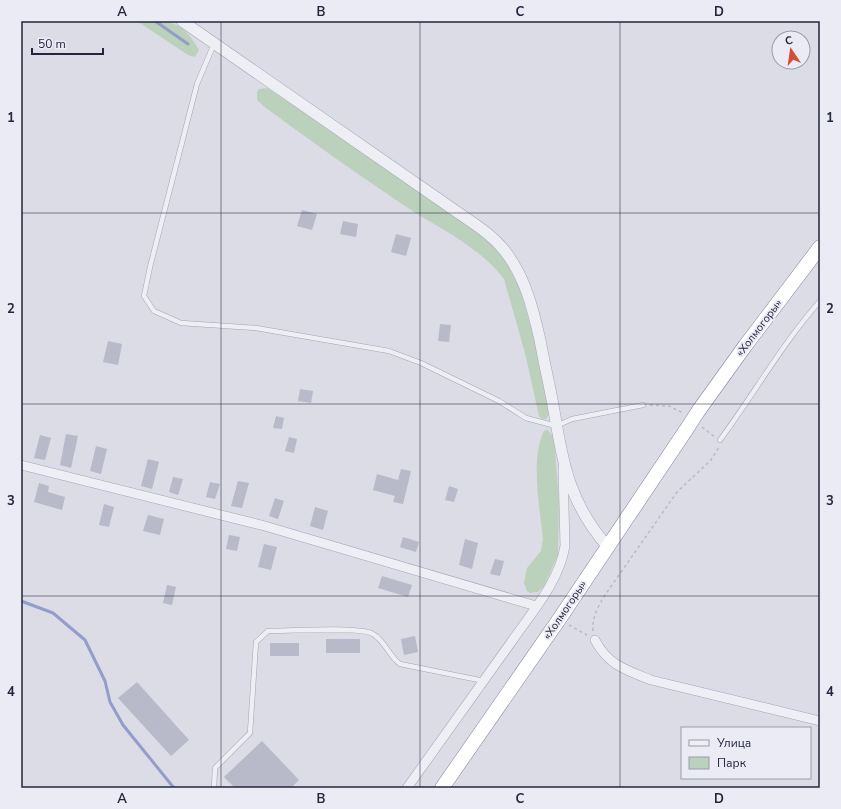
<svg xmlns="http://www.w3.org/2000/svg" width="841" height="809" viewBox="0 0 841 809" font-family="'Nunito Sans',sans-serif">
<rect width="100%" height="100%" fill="#dbdce6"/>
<path fill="#bbd1bc" d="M137 21C169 21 182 19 199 50L195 57 188 55Z
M267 88 340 136 475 229 502 254 520 289 537 349 550 413 546 419H542L539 416 525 353 504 279C479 246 438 228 405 206 357 174 311 141 266 108L257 100V92L259 89Z
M548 430 554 437 559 503 558 555 544 586 538 592 530 593 527 591 524 583 527 568 541 551 543 539C540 509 530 458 544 431Z"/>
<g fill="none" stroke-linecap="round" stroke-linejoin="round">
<path stroke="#939dc9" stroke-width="3" d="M155 21 188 44
M21 601 53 613 85 640 105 681 110 702 123 725 174 788"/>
</g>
<path fill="#b8b9c9" d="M302 210 317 214 312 230 297 226Z
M343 221 358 224 356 237 340 234Z
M396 234 411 238 406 256 391 252Z
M440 324 451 325 449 342 438 341Z
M108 341 122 344 118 365 103 362Z
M300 389 313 391 311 403 298 401Z
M276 416 284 418 282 429 273 428Z
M66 434 78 436 71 468 60 465Z
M40 435 51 438 45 460 34 458Z
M289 437 297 439 294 453 285 451Z
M96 446 107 449 101 474 90 471Z
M148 459 159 462 152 489 141 486Z
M401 469 411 471 403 504 393 502 395 496 373 490 377 474 398 480Z
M173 477 183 479 178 495 169 492Z
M238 481 249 483 242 508 231 506Z
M210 482 220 484 215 499 206 497Z
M39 483 49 486 48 492 65 497 62 510 34 502Z
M449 486 458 489 454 502 445 500Z
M275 498 284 501 278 519 269 516Z
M104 504 114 507 109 527 99 525Z
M315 507 328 511 323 530 310 526Z
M148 515 164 519 160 535 143 531Z
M229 535 240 537 237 551 226 549Z
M403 537 419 542 416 552 400 547Z
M465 539 478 543 472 569 459 565Z
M264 544 277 547 271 570 258 567Z
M495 559 504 561 500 576 490 574Z
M382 576 412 585 408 597 378 588Z
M167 585 176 587 172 605 163 603Z
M415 636 418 652 404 655 401 639Z
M326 639H360V653H326Z
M270 643H299V656H270Z
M137 682 189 740 171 756 118 698Z
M262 741 299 780 291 788H235L224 777Z"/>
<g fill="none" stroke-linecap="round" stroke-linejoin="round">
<g stroke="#a4a5b3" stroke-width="5.5">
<path id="service" d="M214 44 197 84 150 267 144 296 154 311 181 323 256 328 389 351 421 363 499 401 526 418 556 426 572 419 643 405
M720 440C754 394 782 344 820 301
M214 788 215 768 250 733 256 642 268 631C287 631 360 626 373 634 385 641 389 656 400 664L484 681"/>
</g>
<g stroke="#a4a5b3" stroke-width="10">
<path id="minor" d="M21 465 265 526 536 606
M595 640C608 665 626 670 651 680L820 721
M407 788C442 739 477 690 512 641 532 612 559 582 565 546L563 468"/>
</g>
<g stroke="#a4a5b3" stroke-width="12">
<path id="tertiary" d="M182 21 460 214C476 225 492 235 504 250 525 276 533 309 540 340 544 362 549 383 553 405 563 462 568 502 608 547"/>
</g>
<g stroke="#82849d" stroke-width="15">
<path id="trunk" d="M699 410 745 346 820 247
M442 788 560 618 686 430"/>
</g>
<path stroke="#b9bac5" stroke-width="1.5" stroke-dasharray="3 3" stroke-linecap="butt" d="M650 405 669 406 683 413
M702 427 715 437
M569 625 587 635
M593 631C592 617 598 607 605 595L677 492 711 460 719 447"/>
<use href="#service" stroke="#eeeef5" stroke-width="4.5"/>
<use href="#minor" stroke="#eeeef5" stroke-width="9"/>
<use href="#tertiary" stroke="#eeeef5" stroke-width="11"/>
<use href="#trunk" stroke="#fff" stroke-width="14"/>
<g stroke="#82849d" stroke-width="15" stroke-linecap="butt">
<path id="trunk-bridge" d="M686 430 699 410"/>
</g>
<use href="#trunk-bridge" stroke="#fff" stroke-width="14"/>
</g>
<path fill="none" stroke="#24263d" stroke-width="1" stroke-opacity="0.55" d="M221 21V788M420 21V788M620 21V788M21 213H820M21 404H820M21 596H820"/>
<g text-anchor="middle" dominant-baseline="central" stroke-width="4" stroke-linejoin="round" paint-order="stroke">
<g font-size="11" fill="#24263d" stroke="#eaebf4">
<text transform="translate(759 328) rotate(-53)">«Холмогоры»</text>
<text transform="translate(565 610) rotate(-56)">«Холмогоры»</text>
</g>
</g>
<rect width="841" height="809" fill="none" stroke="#eaebf4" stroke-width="44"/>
<rect x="681" y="727" width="130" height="52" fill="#eaebf4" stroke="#9b9cab"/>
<rect x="689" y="740" width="20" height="6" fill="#eeeef5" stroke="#9b9cab"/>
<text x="717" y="747" font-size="12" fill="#24263d">Улица</text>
<rect x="689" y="757" width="20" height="12" fill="#bbd1bc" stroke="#9b9cab"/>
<text x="717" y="767" font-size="12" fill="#24263d">Парк</text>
<g transform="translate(791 50) rotate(347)"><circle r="19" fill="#eaebf4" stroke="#9b9cab"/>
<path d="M0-3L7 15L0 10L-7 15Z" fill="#d44d37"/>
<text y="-6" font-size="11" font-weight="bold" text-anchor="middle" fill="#24263d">С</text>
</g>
<path d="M32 48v6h71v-6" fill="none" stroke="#24263d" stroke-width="2"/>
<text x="38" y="48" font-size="12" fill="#24263d" stroke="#eaebf4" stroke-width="3" paint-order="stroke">50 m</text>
<rect x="22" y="22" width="797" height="765" fill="none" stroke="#24263d" stroke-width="1.5"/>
<g font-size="13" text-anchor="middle" font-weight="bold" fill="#24263d">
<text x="122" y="16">A</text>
<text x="321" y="16">B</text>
<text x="520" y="16">C</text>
<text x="719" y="16">D</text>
<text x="11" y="122">1</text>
<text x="830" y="122">1</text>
<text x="11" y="313">2</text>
<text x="830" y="313">2</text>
<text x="11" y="505">3</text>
<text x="830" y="505">3</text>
<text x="11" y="696">4</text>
<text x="830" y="696">4</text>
<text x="122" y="803">A</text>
<text x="321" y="803">B</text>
<text x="520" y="803">C</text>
<text x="719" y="803">D</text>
</g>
</svg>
